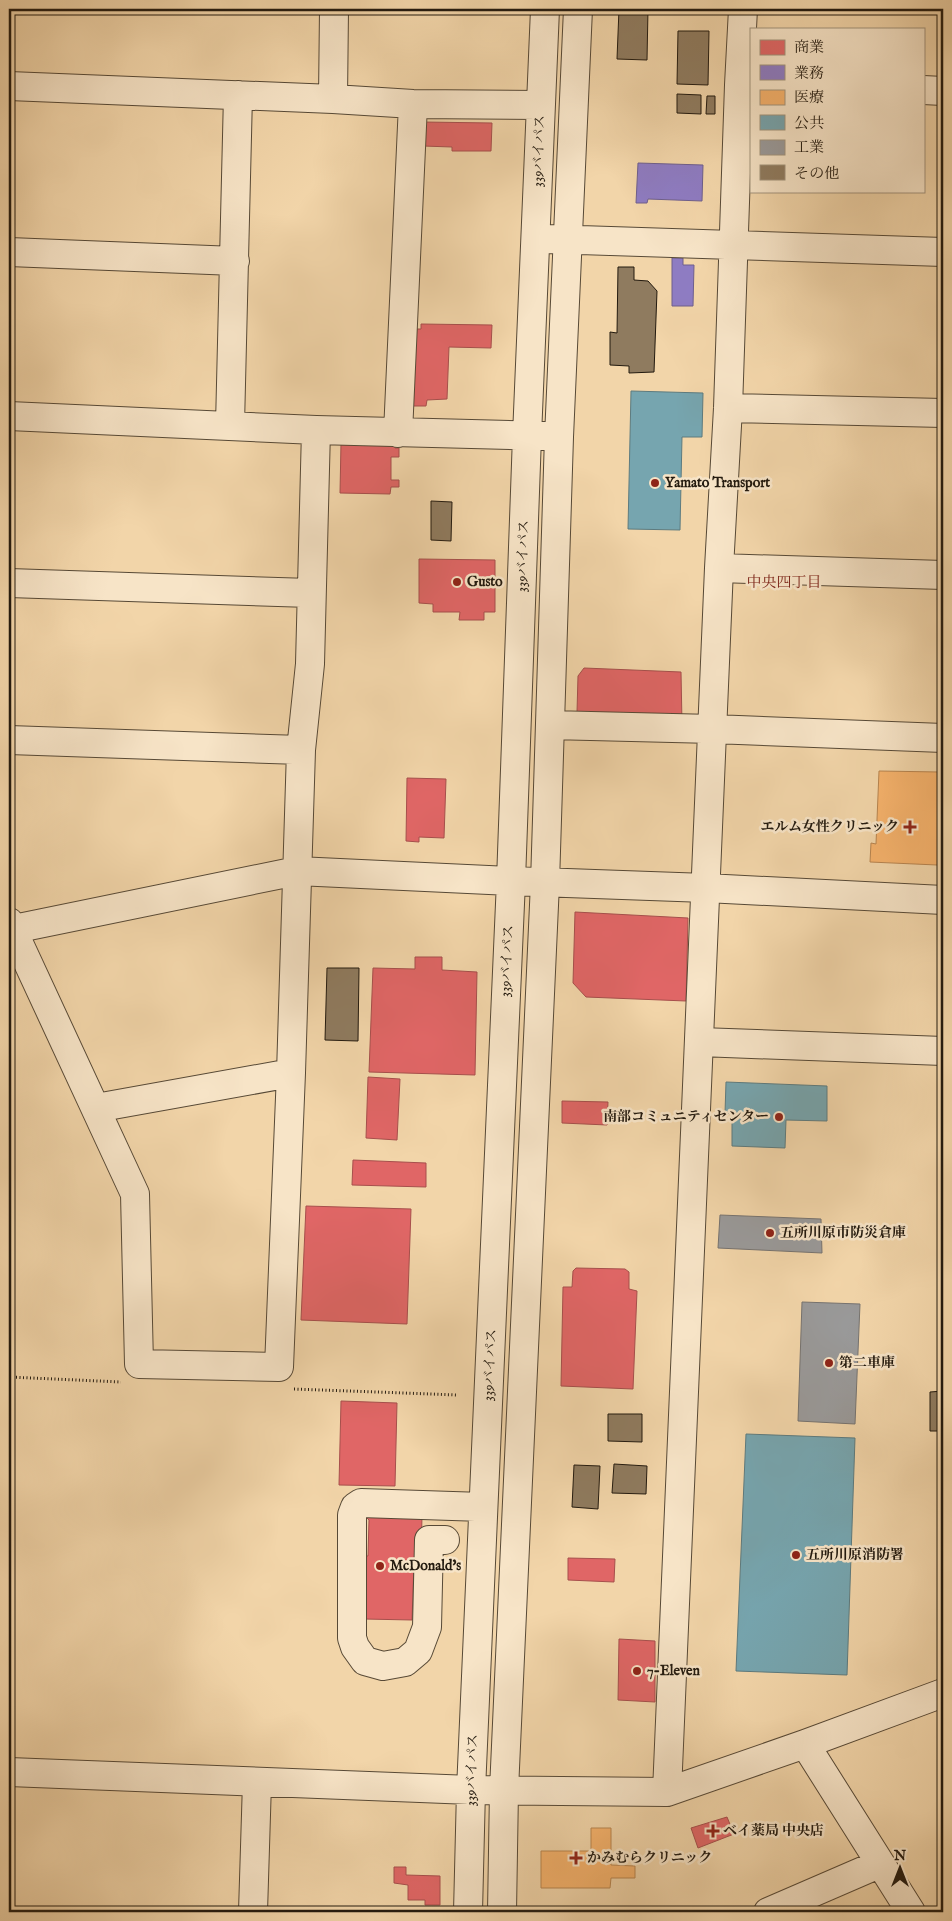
<svg xmlns="http://www.w3.org/2000/svg" width="952" height="1921" viewBox="0 0 952 1921" font-family="'IM FELL English','Noto Serif JP',serif">
<rect width="100%" height="100%" fill="#f2d5a9"/>
<filter id="stains"><feTurbulence type="fractalNoise" baseFrequency=".004" numOctaves="4"/><feColorMatrix values="0 0 0 0 .2 0 0 0 0 .09 0 0 0 0 .02 0 0 0 .5 -.17"/></filter>
<radialGradient id="worn" r=".72"><stop offset=".6" stop-color="#630" stop-opacity="0"/><stop offset="1" stop-color="#630" stop-opacity=".3"/></radialGradient>
<path fill="#e06666" stroke="#a74f4c" d="M423 122 492 123 491 151H452V147L423 146Z
M421 324 492 325 491 348 449 347 447 399 427 400 426 406H412L413 329H421Z
M341 443 395 444V448H399V457H391V480H399V487H391L390 494 340 493Z
M419 559 495 560V612H484V620H459L460 612H433V604L419 603Z
M584 668 681 672 682 724 577 712 578 676Z
M407 778 446 779 444 838 419 837V842L406 841Z
M575 912 688 918 686 1001 586 997 573 983Z
M415 957H442V970L477 972 475 1075 369 1072 373 968 415 969Z
M368 1077 400 1079 397 1140 366 1138Z
M562 1101 608 1102 607 1125 562 1123Z
M353 1160 426 1163V1187L352 1185Z
M306 1206 411 1209 407 1324 301 1320Z
M576 1268 625 1269 629 1272V1289L637 1291 633 1389 561 1386 563 1287H572L573 1271Z
M341 1401 397 1403 395 1486 339 1485Z
M366 1513 422 1515 421 1563H414L412 1620 364 1619 347 1555 368 1556 369 1520 366 1517Z
M568 1558 615 1559 614 1582 568 1580Z
M619 1639 655 1641V1702L618 1700Z
M727 1817 734 1834 698 1848 691 1828Z
M394 1867H406V1875L440 1876V1905H425V1900H408V1885L394 1883Z"/>
<path fill="#8e7cc3" stroke="#6e5f8d" d="M638 163 703 165 702 201 648 199 647 203H636Z
M672 258H683V265H694L693 306H672Z"/>
<path fill="#f6b26b" stroke="#b7844f" d="M879 771 939 772 938 810H943V870L937 865 870 862 871 843 876 844Z
M591 1828H611V1865L635 1866V1878H611L610 1888H541V1851H591Z"/>
<path fill="#76a5af" stroke="#5d7b7f" d="M631 391 703 393 702 437H682L680 530 628 529Z
M726 1082 827 1086V1121L786 1120 785 1148 732 1146V1114L725 1113Z
M746 1434 855 1438 847 1675 736 1671Z"/>
<path fill="#999" stroke="#767370" d="M720 1215 821 1219 822 1253 718 1248Z
M802 1302 860 1304 855 1424 798 1421Z"/>
<path fill="#8f7b5f" stroke="#231a0f" d="M619 9H648L647 60 617 59Z
M678 31H709L708 85 677 84Z
M677 94 701 95V114L677 113Z
M707 96H715V114H706Z
M618 267H634V280L648 281 657 291 654 372 629 373V366L610 365V332L617 333Z
M431 501 452 502 451 541 431 540Z
M327 968H359L358 1041 325 1040Z
M943 1391V1431H930V1392Z
M608 1414H642V1442L608 1441Z
M614 1464 647 1466 646 1494 612 1493Z
M574 1465 600 1466 598 1509 572 1507Z"/>
<g fill="none" stroke-linecap="round" stroke-linejoin="round">
<g stroke="#574936" stroke-width="30">
<path id="minor" d="M9 86 333 99 334 9
M923 90 943 91
M333 99 413 104 541 105
M549 239 943 252
M9 252 235 261
M728 408 943 413
M9 416 316 430 545 436
M230 425 238 95
M398 433 413 104
M719 568 943 575
M9 583 310 593
M550 725 713 729 943 738
M9 740 301 750
M9 922 135 1194 139 1364 279 1367 291 1073 301 750 310 664 316 430
M9 930 297 871 511 881 706 888 943 900
M700 1042 943 1051
M96 1108 291 1073
M445 1540H429L427 1627 418 1651 405 1662 383 1666 365 1661 355 1647 352 1638V1515L355 1507 361 1503 483 1507
M805 1744 911 1912
M9 1772 471 1790 667 1792 805 1744 943 1693
M667 1792 719 568 728 408 739 85 743 9
M253 1912 257 1782
M468 1912 471 1790 511 881 527 436 545 9
M502 1912 504 1790 545 883 559 437 578 9
M768 1912 879 1864"/>
</g>
<path stroke="#231a0f" stroke-width="3" stroke-dasharray="1 2.5" stroke-linecap="butt" d="M9 1377 121 1382
M294 1389 458 1395"/>
<use href="#minor" stroke="#f7e4c7" stroke-width="28"/>
</g>
<g fill="#8f2418" stroke="#f7e4c7" stroke-width="2">
<circle cx="655" cy="483" r="5"/>
<circle cx="457" cy="582" r="5"/>
<path d="M907.5 819.5h5v5h5v5h-5v5h-5v-5h-5v-5h5z"/>
<circle cx="779" cy="1117" r="5"/>
<circle cx="770" cy="1233" r="5"/>
<circle cx="829" cy="1363" r="5"/>
<circle cx="796" cy="1555" r="5"/>
<circle cx="380" cy="1566" r="5"/>
<circle cx="637" cy="1671" r="5"/>
<path d="M710.5 1823.5h5v5h5v5h-5v5h-5v-5h-5v-5h5z"/>
<path d="M573.5 1850.5h5v5h5v5h-5v5h-5v-5h-5v-5h5z"/>
</g>
<g text-anchor="middle" dominant-baseline="central" stroke-width="5" stroke-linejoin="round" paint-order="stroke">
<g font-size="14" fill="#231a0f" stroke="#f7e4c7">
<text transform="translate(539 151) rotate(-88)">339バイパス</text>
<text transform="translate(523 556) rotate(-88)">339バイパス</text>
<text transform="translate(507 961) rotate(-87)">339バイパス</text>
<text transform="translate(490 1365) rotate(-87)">339バイパス</text>
<text transform="translate(472 1770) rotate(-88)">339バイパス</text>
</g>
<g font-size="14" font-weight="bold" fill="#231a0f" stroke="#f7e4c7" text-anchor="start">
<text x="665" y="483">Yamato Transport</text>
<text x="467" y="582">Gusto</text>
<text x="899" y="827" text-anchor="end">エルム女性クリニック</text>
<text x="769" y="1117" text-anchor="end">南部コミュニティセンター</text>
<text x="780" y="1233">五所川原市防災倉庫</text>
<text x="839" y="1363">第二車庫</text>
<text x="806" y="1555">五所川原消防署</text>
<text x="390" y="1566">McDonald's</text>
<text x="647" y="1671">7-Eleven</text>
<text x="723" y="1831">ベイ薬局 中央店</text>
<text x="587" y="1858">かみむらクリニック</text>
</g>
<g font-size="15" fill="#7a1f14" stroke="#f7e4c7">
<text x="784" y="582">中央四丁目</text>
</g>
</g>
<rect width="952" height="1921" fill="none" stroke="#f2d5a9" stroke-width="30"/>
<rect x="10" y="10" width="932" height="1901" fill="none" stroke="#231a0f" stroke-width="2.5"/>
<rect x="15" y="15" width="922" height="1891" fill="none" stroke="#231a0f"/>
<rect x="750" y="28" width="175" height="165" fill="#f7e4c7" stroke="#a2937d"/>
<rect x="760" y="40" width="25" height="15" fill="#e06666" stroke="#a2937d"/>
<text x="794" y="52" font-size="15" fill="#231a0f">商業</text>
<rect x="760" y="65" width="25" height="15" fill="#8e7cc3" stroke="#a2937d"/>
<text x="794" y="78" font-size="15" fill="#231a0f">業務</text>
<rect x="760" y="90" width="25" height="15" fill="#f6b26b" stroke="#a2937d"/>
<text x="794" y="102" font-size="15" fill="#231a0f">医療</text>
<rect x="760" y="115" width="25" height="15" fill="#76a5af" stroke="#a2937d"/>
<text x="794" y="128" font-size="15" fill="#231a0f">公共</text>
<rect x="760" y="140" width="25" height="15" fill="#999999" stroke="#a2937d"/>
<text x="794" y="152" font-size="15" fill="#231a0f">工業</text>
<rect x="760" y="165" width="25" height="15" fill="#8f7b5f" stroke="#a2937d"/>
<text x="794" y="178" font-size="15" fill="#231a0f">その他</text>
<g transform="translate(900 1868)" stroke="#f7e4c7" stroke-width="4" paint-order="stroke">
<path d="M0-4L9 19L0 12L-9 19Z" fill="#231a0f"/>
<text y="-8" font-size="14" font-weight="bold" text-anchor="middle" fill="#231a0f">N</text>
</g>
<rect width="100%" height="100%" filter="url(#stains)"/>
<rect width="100%" height="100%" fill="url(#worn)"/>
</svg>
